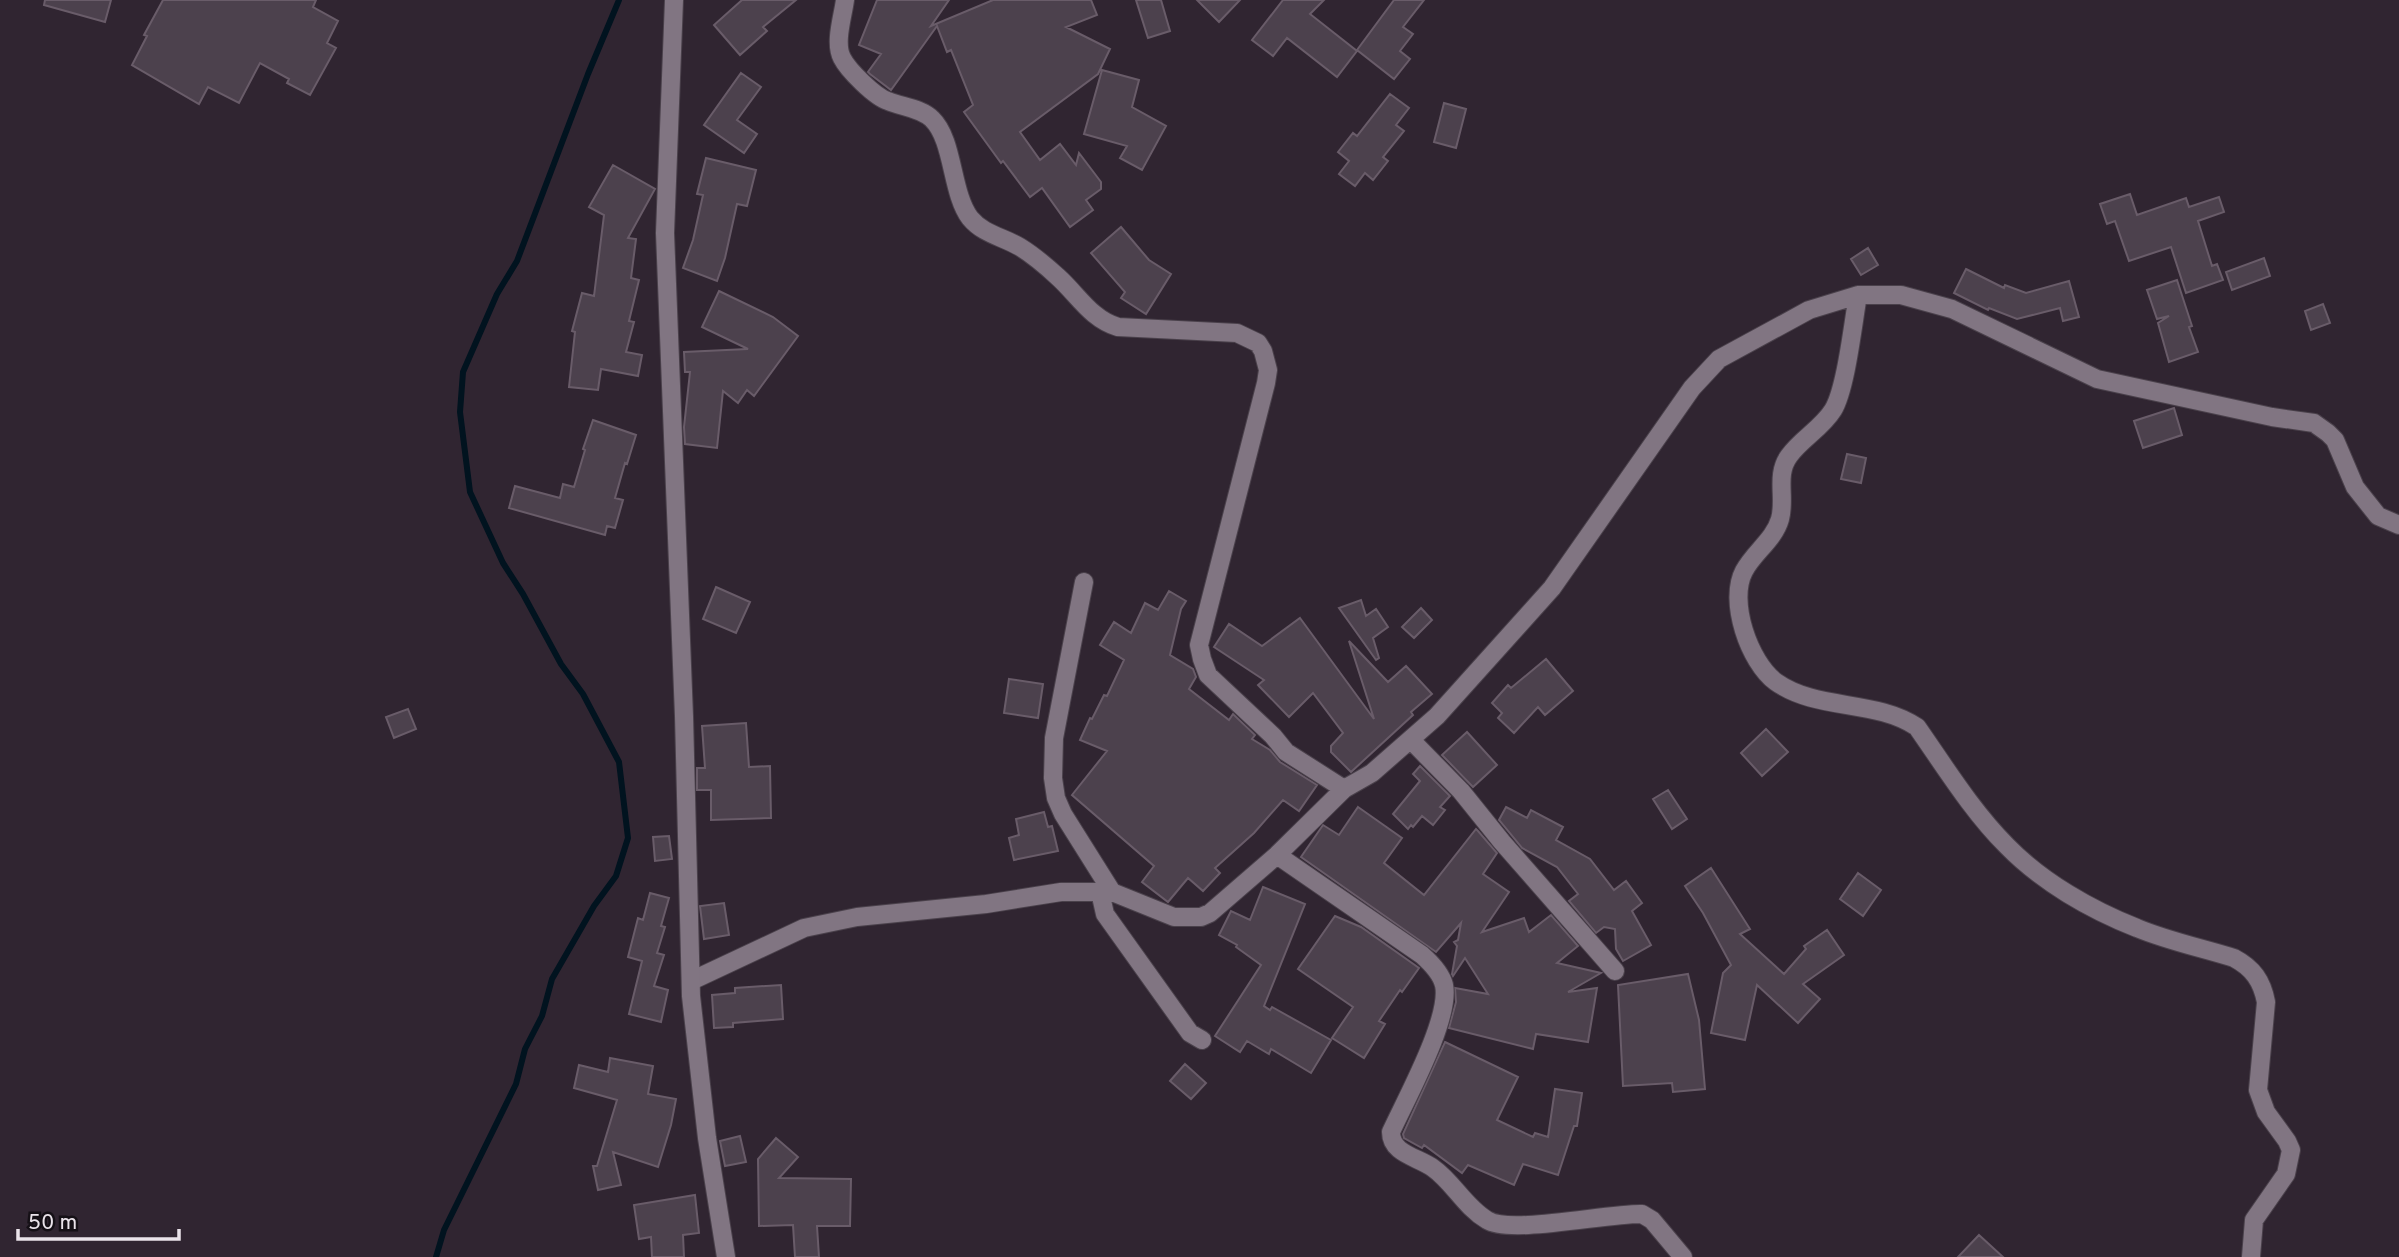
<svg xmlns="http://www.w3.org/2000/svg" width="2399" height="1257" viewBox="0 0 2399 1257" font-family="Overpass,sans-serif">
<rect width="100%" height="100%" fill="#302531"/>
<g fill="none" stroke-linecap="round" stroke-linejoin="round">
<path stroke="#01131f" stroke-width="6" d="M436 1257 444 1230 516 1084 525 1049 542 1016 552 979 594 906 616 876 628 838 619 762 583 694 561 664 523 594 503 563 470 492 460 412 463 372 497 294 517 261 588 74 619 0"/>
</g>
<path fill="#4c414d" stroke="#695c69" stroke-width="2" d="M45 0H111L105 22 44 5Z
M163 0H316L313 7 338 21 327 43 336 48 310 95 287 83 289 79 260 63 239 103 208 87 199 104 132 65 147 36 144 35Z
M742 0H796L763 27 767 31 740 55 714 25Z
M877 0H949L931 26 993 0H1091L1097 15 1066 27 1110 49 1098 74 1020 132 1040 160 1060 144 1076 165 1079 153 1101 182V189L1086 200 1093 210 1070 227 1042 188 1030 197 1003 161 1001 163 964 112 973 105 951 50 947 52 937 26 891 90 870 74 868 72 881 54 859 45Z
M1136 0H1161L1170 31 1148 38Z
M1197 0H1240L1219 22Z
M1283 0H1324L1310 14 1357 51 1337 77 1287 38 1273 56 1252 40Z
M1394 0H1424L1403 27 1413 34 1400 51 1410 59 1394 79 1357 50Z
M1102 70 1139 80 1132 107 1166 126 1142 170 1120 158 1127 146 1084 134Z
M741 73 761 87 737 120 757 134 744 153 704 125Z
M1390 94 1409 108 1396 125 1404 131 1383 157 1388 161 1373 180 1365 173 1355 186 1339 174 1349 161 1338 152 1353 133 1357 136Z
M1444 103 1466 109 1456 148 1434 142Z
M706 158 756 170 747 206 737 204 725 258 717 281 683 268 693 240 703 195 697 194Z
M613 165 655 189 628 238 636 239 631 278 639 280 629 321 634 322 626 352 642 355 638 376 601 369 598 390 569 387 575 332 572 331 582 293 594 296 604 215 589 207Z
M2130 194 2137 215 2186 198 2189 207 2219 197 2224 212 2198 221 2212 266 2217 264 2223 280 2186 293 2171 247 2129 261 2115 221 2107 224 2100 204Z
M1121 227 1149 260 1171 274 1146 314 1121 298 1125 292 1091 253Z
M1868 248 1878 265 1861 275 1851 259Z
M2264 258 2270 276 2232 290 2226 272Z
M1966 269 2004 288 2005 285 2026 293 2069 281 2079 317 2063 321 2060 308 2017 319 1989 308 1988 310 1954 293Z
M2177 280 2192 326 2189 327 2198 352 2169 362 2158 323 2169 316 2157 319 2147 290Z
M719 291 773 317 798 336 754 396 747 390 738 403 723 391 717 448 685 444 684 427 690 372H685L684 352 748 349 702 327Z
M2323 304 2330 323 2311 330 2305 311Z
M2174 408 2182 435 2143 448 2134 421Z
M593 420 636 435 627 464 625 463 615 498 623 500 615 528 607 526 605 535 509 508 515 486 560 498 563 484 574 487 585 450 583 449Z
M1847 454 1866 458 1861 483 1841 479Z
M716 587 750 602 736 633 703 619Z
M1169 591 1186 601 1181 609 1170 655 1193 669 1196 677 1189 689 1229 720 1233 714 1255 735 1252 739 1270 750 1280 762 1317 785 1299 811 1283 800 1254 833 1215 868 1220 873 1203 891 1188 878 1168 902 1142 882 1154 866 1072 795 1107 751 1080 740 1090 718 1092 719 1104 695 1107 696 1124 660 1100 645 1114 622 1131 633 1145 603 1158 610Z
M1361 600 1366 616 1376 609 1388 627 1373 638 1379 658 1376 660 1339 608Z
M1421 608 1432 620 1414 638 1402 627Z
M1300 618 1374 719 1349 641 1388 682 1406 666 1432 694 1411 712 1413 715 1351 772 1331 752V746L1343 733 1313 693 1289 717 1258 685 1264 680 1214 647 1229 624 1262 646Z
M1546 659 1573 691 1545 715 1538 707 1514 733 1498 718 1502 713 1492 703 1508 685 1511 688Z
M1009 679 1043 684 1038 718 1004 713Z
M408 709 416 729 394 738 386 717Z
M746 723 749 767 770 766 771 818 711 820V790H697V768H705L702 726Z
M1766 729 1788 752 1762 776 1741 753Z
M1467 732 1497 765 1473 787 1442 755Z
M1420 766 1450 796 1440 807 1445 810 1433 825 1422 816 1413 827 1411 825 1408 829 1393 814 1420 781 1413 774Z
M1668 790 1687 819 1672 829 1653 799Z
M1358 807 1402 838 1384 863 1424 895 1476 829 1478 831 1497 853 1483 874 1509 892 1482 932 1524 918 1529 932 1551 915 1578 946 1557 963 1601 973 1568 992 1597 988 1588 1042 1536 1034 1533 1049 1449 1028 1456 1002 1455 988 1488 994 1465 958 1453 976 1452 974 1457 946 1454 942 1458 940 1461 923 1436 952 1301 857 1323 825 1339 835Z
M1506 807 1527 818 1531 810 1563 827 1556 840 1590 859 1614 890 1626 881 1642 903 1632 911 1651 945 1623 961 1616 949 1615 929 1604 927 1596 933 1569 901 1578 894 1557 867 1522 848 1499 820Z
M1044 812 1048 827 1052 826 1058 851 1014 860 1009 838 1019 835 1016 819Z
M669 836 672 859 655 861 653 837Z
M1711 868 1750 929 1740 934 1784 974 1806 949 1804 946 1827 930 1844 955 1803 984 1820 999 1798 1023 1757 985 1745 1040 1711 1033 1723 973 1731 965 1703 913 1685 886Z
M1858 873 1881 890 1863 916 1840 899Z
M1263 887 1305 904 1264 1006 1270 1010 1272 1007 1331 1040 1311 1073 1271 1049 1269 1054 1247 1041 1240 1052 1215 1036 1261 965 1236 947 1237 945 1219 935 1231 911 1250 920Z
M650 893 669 898 661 926 665 927 657 953 664 955 654 986 668 990 661 1022 629 1014 642 961 628 957 638 918 643 920Z
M724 903 729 935 704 939 700 906Z
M1335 916 1361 927 1419 968 1402 992 1400 990 1379 1021 1385 1024 1364 1058 1332 1038 1353 1007 1298 969Z
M1688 974 1699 1020 1705 1089 1673 1092 1672 1083 1623 1086 1618 985Z
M781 985 783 1019 733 1023V1027L714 1028 712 995 735 993V988Z
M1445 1042 1518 1077 1497 1120 1533 1137 1535 1133 1548 1137 1555 1089 1582 1093 1577 1126H1574L1558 1175 1523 1164 1514 1185 1468 1165 1462 1173 1424 1145 1422 1148 1404 1138 1403 1134Z
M610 1058 653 1066 648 1094 676 1099 671 1125 658 1167 613 1152 621 1185 598 1190 593 1166H597L617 1100 574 1088 579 1065 608 1072Z
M1185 1064 1206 1083 1191 1099 1170 1081Z
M740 1136 746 1162 725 1166 720 1141Z
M776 1138 798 1157 779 1178 851 1179 850 1226H817L819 1257H795L793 1225 759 1226 758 1159Z
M695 1195 699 1233 683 1235 684 1257H652L651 1237 639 1239 634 1205Z
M1979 1235 2003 1257H1958Z"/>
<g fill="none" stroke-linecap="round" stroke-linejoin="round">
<g stroke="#4a414b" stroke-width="20">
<path id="minor" d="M845 0C843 16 834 43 842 58 848 70 875 97 888 101 902 107 921 108 932 119 954 140 951 193 970 218 983 234 1003 237 1020 247 1033 255 1046 266 1058 277 1078 295 1091 319 1118 327L1237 333 1258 343 1263 351 1268 370 1266 383 1199 645 1202 659 1208 675 1273 736 1286 752 1344 789
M1858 295C1853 323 1846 389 1833 410 1822 428 1801 439 1789 456 1775 475 1786 498 1780 519 1774 540 1754 552 1744 571 1728 601 1749 662 1776 682 1817 711 1875 699 1917 727 1945 767 1972 811 2007 846 2042 882 2091 910 2137 928 2168 941 2202 948 2234 958 2253 968 2262 981 2266 1002L2258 1090 2266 1112 2287 1141 2291 1150 2286 1174 2254 1220 2251 1257
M1084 582 1054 738 1053 778 1056 798 1063 814 1112 892
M1411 740 1461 791 1502 842 1615 971
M1277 855 1422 955C1431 963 1441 973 1444 985 1451 1018 1406 1099 1391 1132 1391 1154 1418 1157 1433 1168 1453 1182 1465 1207 1487 1220 1510 1235 1608 1213 1642 1214L1652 1220 1683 1257
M1100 892 1105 914 1190 1033 1202 1040
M691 981 804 928 857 917 986 904 1061 892H1112L1174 917H1201L1210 913 1277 855 1344 789 1372 773 1437 716 1552 588 1692 388 1719 359 1809 310 1858 295H1901L1952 309 2097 379 2272 417 2314 423 2328 433 2335 440 2355 487 2378 516 2399 525"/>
</g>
<g stroke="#4a414b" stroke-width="20">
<path id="tertiary" d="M674 0 665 233 684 716 691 996 707 1138 726 1257"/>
</g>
<use href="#minor" stroke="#817582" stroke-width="18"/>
<use href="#tertiary" stroke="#817582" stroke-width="18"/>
</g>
<path d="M18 1229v10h161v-10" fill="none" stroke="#eae3ea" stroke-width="3.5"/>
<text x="28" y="1229" font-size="21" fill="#eae3ea" stroke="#151016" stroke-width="5" paint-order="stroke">50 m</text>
</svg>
